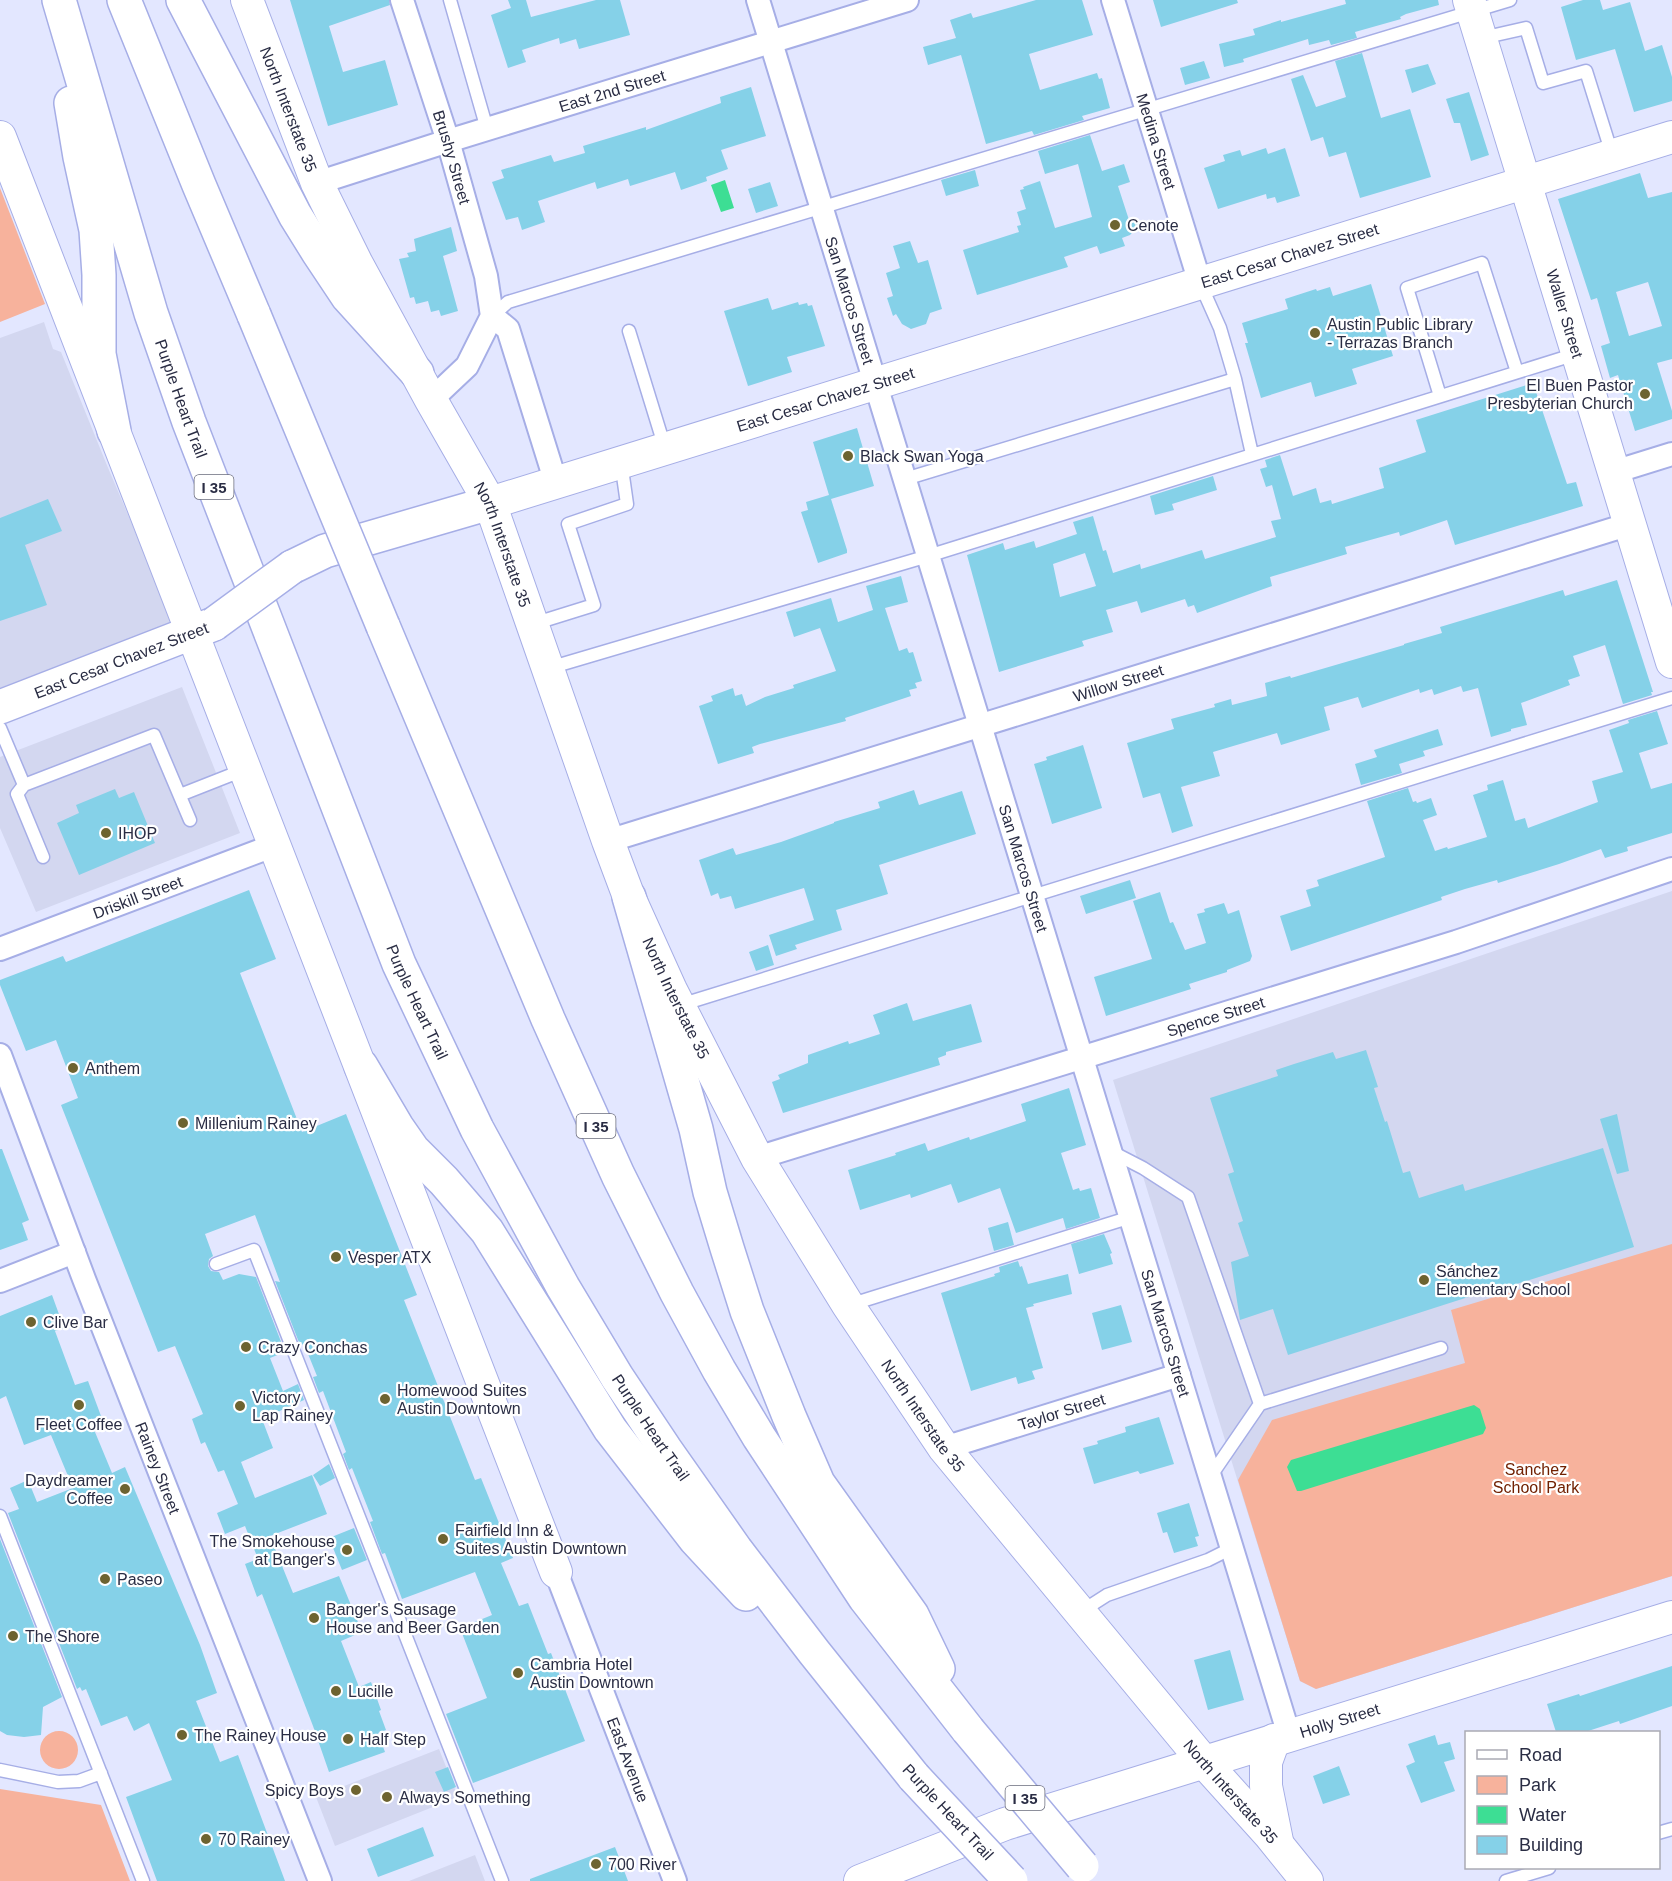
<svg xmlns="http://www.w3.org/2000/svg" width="1672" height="1881" viewBox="0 0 1672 1881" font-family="Arial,sans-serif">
<rect width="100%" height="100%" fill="#e3e7ff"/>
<path fill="#d3d7f0" d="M44 322 53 349 61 352 106 463 174 623 0 688V338Z
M182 687 240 833 36 912 0 828V757Z
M1672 891V1576L1316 1689 1300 1681 1113 1080Z
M439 1749 458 1797 335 1846 316 1797Z
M475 1855 485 1881H409Z"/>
<path fill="#f7b29c" d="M0 188 45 304 0 322Z
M1672 1244V1576L1316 1689 1300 1681 1238 1480 1272 1420 1465 1363 1451 1310Z
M40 1750a19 19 0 1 1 38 0a19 19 0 1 1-38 0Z
M0 1789 101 1805 130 1881H0Z"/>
<path fill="#3dde94" d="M725 180 734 208 721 212 711 185Z
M1474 1405 1480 1409 1486 1428 1483 1434 1301 1491H1297L1287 1467 1291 1460Z"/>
<path fill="#85d1e8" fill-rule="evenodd" d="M290 0H389L390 5 329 26 343 72 385 60 398 105 328 126Z
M508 0H526L531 17 596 0H620L630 35 579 49 576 39 560 44 559 38 522 50 526 62 508 68 491 15 511 8Z
M1036 0H1082L1093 35 1029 54 1040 90 1097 73 1099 79 1102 78 1110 108 1082 116 1084 120 1034 135 1032 131 986 144 961 55 928 65 923 47 956 38 950 20 971 13 973 18Z
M1153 0H1237L1238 3 1161 27Z
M1345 0H1438L1439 5 1406 14 1400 17 1401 19 1355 32 1357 38 1331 45 1329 40 1309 45 1308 39 1243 59 1244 62 1224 67 1219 44 1255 35 1253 29 1281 20V22L1346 4Z
M1583 0H1600L1603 10 1630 2 1645 51 1662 45 1672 77V101L1634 112 1615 49 1576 60 1561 7Z
M1362 53 1381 118 1410 109 1431 177 1360 198 1346 152 1329 157 1323 137 1311 141 1291 79 1303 75 1316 107 1346 97 1335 61Z
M1204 61 1210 78 1185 85 1180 68Z
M1428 64 1436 84 1412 93 1405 70Z
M751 87 766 136 721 150 728 169 706 177 707 181 681 190 675 172 630 186 628 179 597 189 595 182 538 201 545 222 522 230 518 217 506 220 492 182 504 178 501 170 551 155 554 162 585 153 583 146 646 127V130L721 103 720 97Z
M1469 92 1489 155 1471 161 1460 123H1454L1446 99Z
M1090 135 1102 171 1124 164 1130 182 1118 186 1129 220 1140 224 1130 235 1122 238 1125 246 1100 254 1097 246 1064 257 1068 267 977 295 963 250 1019 232 1017 226 1021 225 1017 212 1026 209 1020 190 1024 189 1023 187 1040 181 1055 228 1092 217 1078 164 1045 174 1038 151Z
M1266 148 1268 154 1285 148 1300 196 1277 203 1275 197 1267 199 1266 194 1218 209 1204 168 1225 161 1223 155 1240 150 1242 156Z
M975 170 979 186 946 196 941 180Z
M1640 173 1648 198 1672 192V359L1657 363 1672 411V419L1635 431 1618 375 1610 378 1601 346 1610 343 1597 298 1591 300 1558 199ZM1648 282 1662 326 1629 336 1616 292Z
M770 182 778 206 756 213 748 189Z
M451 227 457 251 443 256 458 311 441 316 439 310 431 312 428 301 416 304 414 297 410 298 399 259 409 257 407 253 416 251 414 239Z
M910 241 918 263 928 260 942 309 930 313 926 324 911 329 902 324 896 314 893 316 887 298 893 296 886 273 900 268 893 246Z
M1371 284 1393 356 1352 369 1357 384 1315 397 1311 382 1261 398 1245 343H1248L1242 323 1288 309 1285 299 1316 289 1317 291 1330 287 1333 296Z
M768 298 772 310 798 302 799 305 807 303 808 306 812 305 825 346 787 357 792 372 748 386 724 311Z
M1533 383 1567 484 1576 482 1583 506 1455 545 1447 520 1400 536 1399 532 1345 547 1347 554 1270 577 1272 586 1197 613 1194 605 1188 607 1185 599 1141 613 1137 601 1106 610 1113 632 1082 641 1084 646 999 672 967 555 1003 543 1005 550 1034 541 1036 548 1077 534 1073 522 1093 516 1103 551 1106 550 1113 573 1140 564 1141 569 1202 550 1205 559 1276 537 1271 521 1281 519 1272 485 1266 487 1260 469 1267 467 1265 460 1280 455 1293 496 1316 488 1320 503 1331 500 1332 504 1384 488 1379 468 1426 452 1416 420ZM1085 553 1096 586 1060 597 1053 564Z
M857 428 874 486 831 499 847 550V553L818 563 801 512 808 510 806 502 829 495 813 442Z
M1213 476 1217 490 1172 504 1174 510 1155 515 1150 496Z
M48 499 62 531 25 545 47 605 0 621V518Z
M901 576 908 602 885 608 899 651 907 648 909 653 913 652 922 681 915 683 917 688 909 690 911 696 845 718 846 721 760 744 752 747 754 753 718 764 699 706 713 701 711 696 733 688 735 696 742 694 746 706 765 697 794 688 793 685 836 671 820 628 794 637 786 612 831 598 838 622 873 610 866 586Z
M1617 580 1653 692H1651L1652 695 1623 704 1605 645 1573 656 1580 676 1568 680 1570 685 1521 703 1527 725 1511 729V731L1491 737 1478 688 1463 692 1461 686 1434 695 1432 689 1420 693 1419 689 1362 708 1358 697 1324 707 1330 730 1281 745 1277 733 1213 752 1220 776 1181 787 1193 826 1172 833 1160 793 1143 798 1127 743 1174 729 1171 719 1215 707 1214 704 1231 699 1232 705 1267 696 1265 683 1290 676 1291 678 1404 645V644L1442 633 1440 627 1563 590 1565 596Z
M1657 711 1668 744 1639 753 1651 789 1672 783V833L1627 847 1628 851 1605 858 1601 849 1559 864 1498 883 1497 880 1465 889 1441 897 1442 900 1291 951 1280 916 1311 906 1306 890 1319 886 1317 880 1385 857 1367 801 1408 788 1413 802 1416 801 1417 803 1431 798 1437 815 1423 820 1435 851 1447 847 1448 849 1487 837 1473 795 1488 790 1487 785 1503 780 1515 821 1525 818 1528 828 1598 802 1592 781 1623 772 1609 730 1629 723 1628 720Z
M1438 729 1443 745 1423 751 1425 756 1399 764 1402 773 1361 785 1355 764 1377 757 1374 750Z
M1083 745 1102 808 1052 824 1034 764 1047 760 1046 757Z
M115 789 119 798 134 792 155 843 79 875 57 823 79 813 76 805Z
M914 790 919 805 962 791 976 834 879 865 888 894 836 910 842 930 795 945 797 949 776 956 769 935 814 920 804 888 735 909 731 896 720 899 718 893 711 896 699 860 733 848 736 855 781 842 834 823V822L880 808 878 802Z
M1130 880 1136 898 1086 914 1080 896Z
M249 890 276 959 240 973 302 1132 346 1114 417 1295 404 1300 475 1480 481 1478 513 1558 501 1563 519 1606 528 1603 548 1654 551 1653 585 1741 473 1783 446 1714 487 1698 460 1628 492 1615 475 1572 402 1599 385 1553 382 1554 370 1522 373 1521 352 1468 349 1470 343 1454 346 1452 323 1391 319 1393 313 1377 317 1376 304 1344 300 1345 275 1281 280 1282 255 1215 205 1234 213 1256 209 1259 208 1266 211 1271 219 1272 223 1280 239 1274 256 1277 285 1352 270 1358 283 1391 298 1384 304 1400 262 1419 273 1448 241 1462 255 1498 312 1475 327 1514 270 1536 293 1593 339 1576 362 1632 341 1641 359 1687 371 1682 381 1710 379 1711 386 1730 378 1733 385 1752 329 1772 313 1726 262 1594 257 1597 245 1564 258 1559 245 1526 225 1534 217 1513 238 1504 224 1470 218 1472 205 1442 201 1444 192 1419 203 1414 175 1346 158 1352 61 1105 78 1098 56 1040 26 1051 0 985V980L63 956 66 962Z
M1160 892 1170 923 1173 922 1185 950 1206 943 1197 914 1205 912 1204 909 1224 903 1228 914 1239 910 1252 956 1250 961 1227 970V972L1189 984 1191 989 1106 1016 1094 977 1152 959 1133 901Z
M768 945 774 965 756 971 749 952Z
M907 1003 913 1021 971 1004 982 1042 946 1052V1055L938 1058 940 1065 783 1113 772 1082 780 1079 778 1075 808 1063V1055L848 1041 849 1044 880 1034 873 1015Z
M1366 1050 1378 1087 1374 1088 1385 1122 1387 1121 1403 1173 1410 1171 1419 1198 1463 1184 1465 1191 1603 1148 1634 1247 1488 1293 1487 1291 1288 1355 1273 1309 1240 1320 1231 1262 1249 1256 1238 1223 1243 1221 1228 1174 1234 1172 1210 1098 1278 1076 1276 1070 1294 1064 1333 1052 1336 1059Z
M1069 1088 1086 1145 1061 1153 1073 1190 1079 1188 1080 1191 1091 1188 1100 1218 1066 1229 1063 1218 1016 1233 1000 1188 958 1203 951 1184 911 1198 910 1194 860 1210 848 1170 896 1155 895 1153 925 1143 928 1151 969 1137 970 1140 1026 1121 1021 1104Z
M1617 1114 1629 1171 1617 1174 1600 1119Z
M0 1149H2L29 1220 22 1223 28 1240 0 1250Z
M1008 1222 1014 1245 994 1251 988 1228Z
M1104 1234 1112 1253 1110 1254 1113 1264 1079 1274 1071 1244Z
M1018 1261 1020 1267 1022 1266 1028 1284 1068 1274 1072 1294 1033 1304 1034 1306 1026 1308 1043 1368 1032 1371 1035 1379 1018 1384 1016 1377 971 1391 941 1293 995 1276 994 1274 1000 1272 999 1267Z
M52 1295 64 1328 55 1331 75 1385 88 1381 101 1416 90 1420 112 1473 125 1467 200 1645 217 1693 196 1701 220 1762 238 1755 285 1881H157L126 1797 172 1780 149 1723 134 1731 127 1716 101 1726 86 1689 82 1691 80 1687 77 1689 8 1513 19 1509 10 1488 28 1480 37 1502 73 1488 51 1435 24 1445 6 1396 0 1399V1316Z
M1121 1305 1132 1342 1102 1350 1092 1313Z
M1159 1417 1174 1464 1140 1474 1138 1471 1094 1484 1083 1448 1098 1444 1097 1441 1126 1432 1125 1427Z
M329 1464 335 1478 320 1486 313 1475Z
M1189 1503 1199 1536 1195 1537 1198 1546 1174 1553 1167 1532 1163 1533 1157 1513Z
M354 1528 367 1560 342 1570 329 1538Z
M0 1539 62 1697 43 1707 41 1735 24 1737 7 1735 0 1731Z
M1230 1650 1244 1700 1208 1710 1194 1660Z
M1672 1666V1706L1620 1724 1619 1721 1585 1732H1556L1547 1704 1579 1694 1580 1696Z
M1435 1735 1438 1745 1450 1742 1455 1759 1444 1762 1455 1791 1421 1803 1406 1766 1415 1762 1408 1744Z
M1339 1766 1350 1795 1323 1804 1313 1776Z
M448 1767 456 1787 444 1792 435 1772Z
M423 1827 434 1856 378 1877 367 1849Z
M615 1847 628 1881H530V1879Z"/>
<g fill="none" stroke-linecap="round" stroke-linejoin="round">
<g stroke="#a6aee6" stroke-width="15">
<path id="lane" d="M450 0 487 129
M1482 38 1526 28 1543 83 1586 71 1612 154
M1200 283 1220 328 1235 379 1252 454
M492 316 508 302 1510 0
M629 331 665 448
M1440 396 1407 288 1482 263 1517 372
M905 479 1235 379
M533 624 594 605 568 524 627 504 621 462
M549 668 928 556 1576 354
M0 728 24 785
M180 795 246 769
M43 857 17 794 24 785 154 735 190 820
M680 1005 1672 698
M1110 1151 1143 1168 1188 1197 1260 1404 1210 1477
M216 1264 254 1250 502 1881
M849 1305 1131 1217
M1260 1404 1441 1348
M0 1516 143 1881
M1082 1611 1107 1595 1208 1560 1232 1548
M0 1770 58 1782 79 1781 101 1773
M1658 1833 1672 1829
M1506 1881 1549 1868"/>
</g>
<g stroke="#a6aee6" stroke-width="26">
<g id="street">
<path id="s1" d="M402 0 448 141 486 276 492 316 467 366 431 400"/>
<path id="s2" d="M758 0 1289 1735"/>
<path id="s3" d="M1113 0 1200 283"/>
<path id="s4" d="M317 183 448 141 907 0"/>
<path d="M492 316 508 329 556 483"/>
<path d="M1614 472 1672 454"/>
<path id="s5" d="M608 841 1630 524"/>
<path id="s6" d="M0 949 275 845"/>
<path id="s7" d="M0 1055 84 1279 320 1881"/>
<path id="s8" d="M757 1158 1456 942 1672 869"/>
<path d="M0 1281 74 1252"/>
<path id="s9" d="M944 1448 1179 1375"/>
<path id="s10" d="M556 1572 675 1881"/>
</g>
</g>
<g stroke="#a6aee6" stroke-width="34">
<g id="secondary">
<path id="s11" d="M247 0 317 183 357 264 431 400 490 503 608 841 629 897 671 990 757 1158 848 1305 944 1448 1204 1762 1269 1834 1307 1881"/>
<path id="s12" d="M1469 0 1672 662"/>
<path d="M0 137 556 1572"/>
<path id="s13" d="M490 503 1672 137"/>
<path d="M1274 1740 1266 1762V1786L1277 1841"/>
<path id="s14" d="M860 1881 1005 1824 1672 1617"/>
</g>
</g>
<g stroke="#a6aee6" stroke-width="36">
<g id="primary">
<path d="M292 567 325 551 490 503"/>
<path id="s15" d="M0 707 214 624"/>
</g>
</g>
<g stroke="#a6aee6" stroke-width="36">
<g id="highway">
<path id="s16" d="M59 0 151 313 189 422 399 964 477 1129 563 1287 617 1377 665 1449 736 1550 814 1652 914 1777"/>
<path d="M124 0 199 185 254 315"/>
<path d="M183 0 295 215 318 252 348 297 417 373"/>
<path d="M71 103 80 157 96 230 99 275V354L114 431"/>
<path d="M383 626 548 1019 618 1175 677 1293 719 1370 759 1437 865 1598 968 1730"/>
<path d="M629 897 696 1129 710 1192 727 1248 747 1311 789 1416 818 1483 912 1615 938 1669"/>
<path d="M361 1066 397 1127 413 1150 444 1181 487 1231 610 1429 695 1539 746 1594"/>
</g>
</g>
<use href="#lane" stroke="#fff" stroke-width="12"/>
<use href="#street" stroke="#fff" stroke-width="22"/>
<use href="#secondary" stroke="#fff" stroke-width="32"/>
<use href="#primary" stroke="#fff" stroke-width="33"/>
<use href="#highway" stroke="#fff" stroke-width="33"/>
<g stroke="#a6aee6" stroke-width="36" stroke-linecap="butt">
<path id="primary-bridge" d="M214 624 292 567"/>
</g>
<g stroke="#a6aee6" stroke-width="36" stroke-linecap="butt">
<path id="highway-bridge" d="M254 315 383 626
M968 1730 1082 1866
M914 1777 1011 1881"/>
</g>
<use href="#primary-bridge" stroke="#fff" stroke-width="33"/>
<use href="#highway-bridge" stroke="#fff" stroke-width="33"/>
</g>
<g fill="#6d6330" stroke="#fff" stroke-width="2">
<circle cx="1115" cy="225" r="6"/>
<circle cx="1315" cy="333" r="6"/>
<circle cx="1645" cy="394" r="6"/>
<circle cx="848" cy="456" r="6"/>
<circle cx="106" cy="833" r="6"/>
<circle cx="73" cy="1068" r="6"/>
<circle cx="183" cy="1123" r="6"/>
<circle cx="336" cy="1257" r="6"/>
<circle cx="1424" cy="1280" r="6"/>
<circle cx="31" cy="1322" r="6"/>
<circle cx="246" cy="1347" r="6"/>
<circle cx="385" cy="1399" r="6"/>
<circle cx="79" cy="1405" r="6"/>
<circle cx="240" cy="1406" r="6"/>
<circle cx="125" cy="1489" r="6"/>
<circle cx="443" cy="1539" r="6"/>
<circle cx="347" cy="1550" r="6"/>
<circle cx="105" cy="1579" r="6"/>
<circle cx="314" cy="1618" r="6"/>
<circle cx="13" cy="1636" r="6"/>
<circle cx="518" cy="1673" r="6"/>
<circle cx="336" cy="1691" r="6"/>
<circle cx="182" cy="1735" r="6"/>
<circle cx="348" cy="1739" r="6"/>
<circle cx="356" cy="1790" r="6"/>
<circle cx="387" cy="1797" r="6"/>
<circle cx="206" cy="1839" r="6"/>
<circle cx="596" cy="1864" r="6"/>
</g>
<g text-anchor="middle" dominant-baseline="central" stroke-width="4.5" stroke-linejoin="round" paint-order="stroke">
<g fill="#fff" stroke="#6a6c7c" stroke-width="1.5">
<rect x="194.5" y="475" width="39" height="24" rx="4.5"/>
<rect x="576.5" y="1114" width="39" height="24" rx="4.5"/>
<rect x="1005.5" y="1786" width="39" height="24" rx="4.5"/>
</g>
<g font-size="15" font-weight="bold" fill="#2a2d44">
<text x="214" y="487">I 35</text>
<text x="596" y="1126">I 35</text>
<text x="1025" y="1798">I 35</text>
</g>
<g font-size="16" fill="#2a2d44" stroke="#fff">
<text stroke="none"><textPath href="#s4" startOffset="309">East 2nd Street</textPath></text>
<text stroke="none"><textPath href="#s11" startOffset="117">North Interstate 35</textPath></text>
<text stroke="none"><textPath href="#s3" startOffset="148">Medina Street</textPath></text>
<text stroke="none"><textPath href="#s1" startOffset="165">Brushy Street</textPath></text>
<text stroke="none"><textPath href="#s13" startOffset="837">East Cesar Chavez Street</textPath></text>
<text stroke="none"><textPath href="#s2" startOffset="314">San Marcos Street</textPath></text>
<text stroke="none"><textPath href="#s12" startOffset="328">Waller Street</textPath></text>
<text stroke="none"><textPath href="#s16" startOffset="417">Purple Heart Trail</textPath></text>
<text stroke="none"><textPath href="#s13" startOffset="351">East Cesar Chavez Street</textPath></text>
<text stroke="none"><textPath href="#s11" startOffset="603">North Interstate 35</textPath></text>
<text stroke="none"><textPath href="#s15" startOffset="130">East Cesar Chavez Street</textPath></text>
<text stroke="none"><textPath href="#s5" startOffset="534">Willow Street</textPath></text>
<text stroke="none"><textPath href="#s2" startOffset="908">San Marcos Street</textPath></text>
<text stroke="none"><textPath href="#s6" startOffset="147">Driskill Street</textPath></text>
<text stroke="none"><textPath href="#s11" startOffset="1089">North Interstate 35</textPath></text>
<text stroke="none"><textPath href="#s16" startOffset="1065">Purple Heart Trail</textPath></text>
<text stroke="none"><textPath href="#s8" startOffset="480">Spence Street</textPath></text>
<text stroke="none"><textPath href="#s2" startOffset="1394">San Marcos Street</textPath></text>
<text stroke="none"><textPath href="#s9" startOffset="123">Taylor Street</textPath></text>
<text stroke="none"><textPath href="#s11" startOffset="1575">North Interstate 35</textPath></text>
<text stroke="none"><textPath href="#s16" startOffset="1551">Purple Heart Trail</textPath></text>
<text stroke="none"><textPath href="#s7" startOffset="442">Rainey Street</textPath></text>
<text stroke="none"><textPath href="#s14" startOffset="506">Holly Street</textPath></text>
<text stroke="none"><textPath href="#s10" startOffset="201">East Avenue</textPath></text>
<text stroke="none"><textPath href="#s11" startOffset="2061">North Interstate 35</textPath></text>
<text transform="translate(948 1812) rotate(47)">Purple Heart Trail</text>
</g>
<g font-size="16" fill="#2a2d44" stroke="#fff" text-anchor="start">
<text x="1127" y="225">Cenote</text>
<text x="1327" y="324">Austin Public Library<tspan x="1327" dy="18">- Terrazas Branch</tspan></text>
<text x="1633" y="385" text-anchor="end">El Buen Pastor<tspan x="1633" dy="18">Presbyterian Church</tspan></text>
<text x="860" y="456">Black Swan Yoga</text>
<text x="118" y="833">IHOP</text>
<text x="85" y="1068">Anthem</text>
<text x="195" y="1123">Millenium Rainey</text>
<text x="348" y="1257">Vesper ATX</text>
<text x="1436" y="1271">Sánchez<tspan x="1436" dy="18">Elementary School</tspan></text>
<text x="43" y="1322">Clive Bar</text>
<text x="258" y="1347">Crazy Conchas</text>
<text x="397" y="1390">Homewood Suites<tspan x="397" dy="18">Austin Downtown</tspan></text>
<text x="252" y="1397">Victory<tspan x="252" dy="18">Lap Rainey</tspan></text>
<text x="79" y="1424" text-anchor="middle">Fleet Coffee</text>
<text x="113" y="1480" text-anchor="end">Daydreamer<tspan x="113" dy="18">Coffee</tspan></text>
<text x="455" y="1530">Fairfield Inn &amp;<tspan x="455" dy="18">Suites Austin Downtown</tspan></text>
<text x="335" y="1541" text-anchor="end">The Smokehouse<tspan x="335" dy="18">at Banger's</tspan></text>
<text x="117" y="1579">Paseo</text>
<text x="326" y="1609">Banger's Sausage<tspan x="326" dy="18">House and Beer Garden</tspan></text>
<text x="25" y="1636">The Shore</text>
<text x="530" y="1664">Cambria Hotel<tspan x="530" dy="18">Austin Downtown</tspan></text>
<text x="348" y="1691">Lucille</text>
<text x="194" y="1735">The Rainey House</text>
<text x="360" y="1739">Half Step</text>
<text x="344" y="1790" text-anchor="end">Spicy Boys</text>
<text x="399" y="1797">Always Something</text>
<text x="218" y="1839">70 Rainey</text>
<text x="608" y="1864">700 River</text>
</g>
<g font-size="16" fill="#712102" stroke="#fff">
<text x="1536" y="1469">Sanchez<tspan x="1536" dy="18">School Park</tspan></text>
</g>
</g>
<rect x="1465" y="1731" width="195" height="138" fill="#ffffff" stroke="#aaabb4" stroke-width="1.5"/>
<rect x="1477" y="1750" width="30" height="9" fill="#ffffff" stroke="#aaabb4" stroke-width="1.5"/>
<text x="1519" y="1761" font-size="18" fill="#2a2d44">Road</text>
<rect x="1477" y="1776" width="30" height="18" fill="#f7b29c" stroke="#aaabb4" stroke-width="1.5"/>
<text x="1519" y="1791" font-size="18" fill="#2a2d44">Park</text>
<rect x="1477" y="1806" width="30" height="18" fill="#3dde94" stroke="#aaabb4" stroke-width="1.5"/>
<text x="1519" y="1821" font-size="18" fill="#2a2d44">Water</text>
<rect x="1477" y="1836" width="30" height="18" fill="#85d1e8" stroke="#aaabb4" stroke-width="1.5"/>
<text x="1519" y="1851" font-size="18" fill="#2a2d44">Building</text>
</svg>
